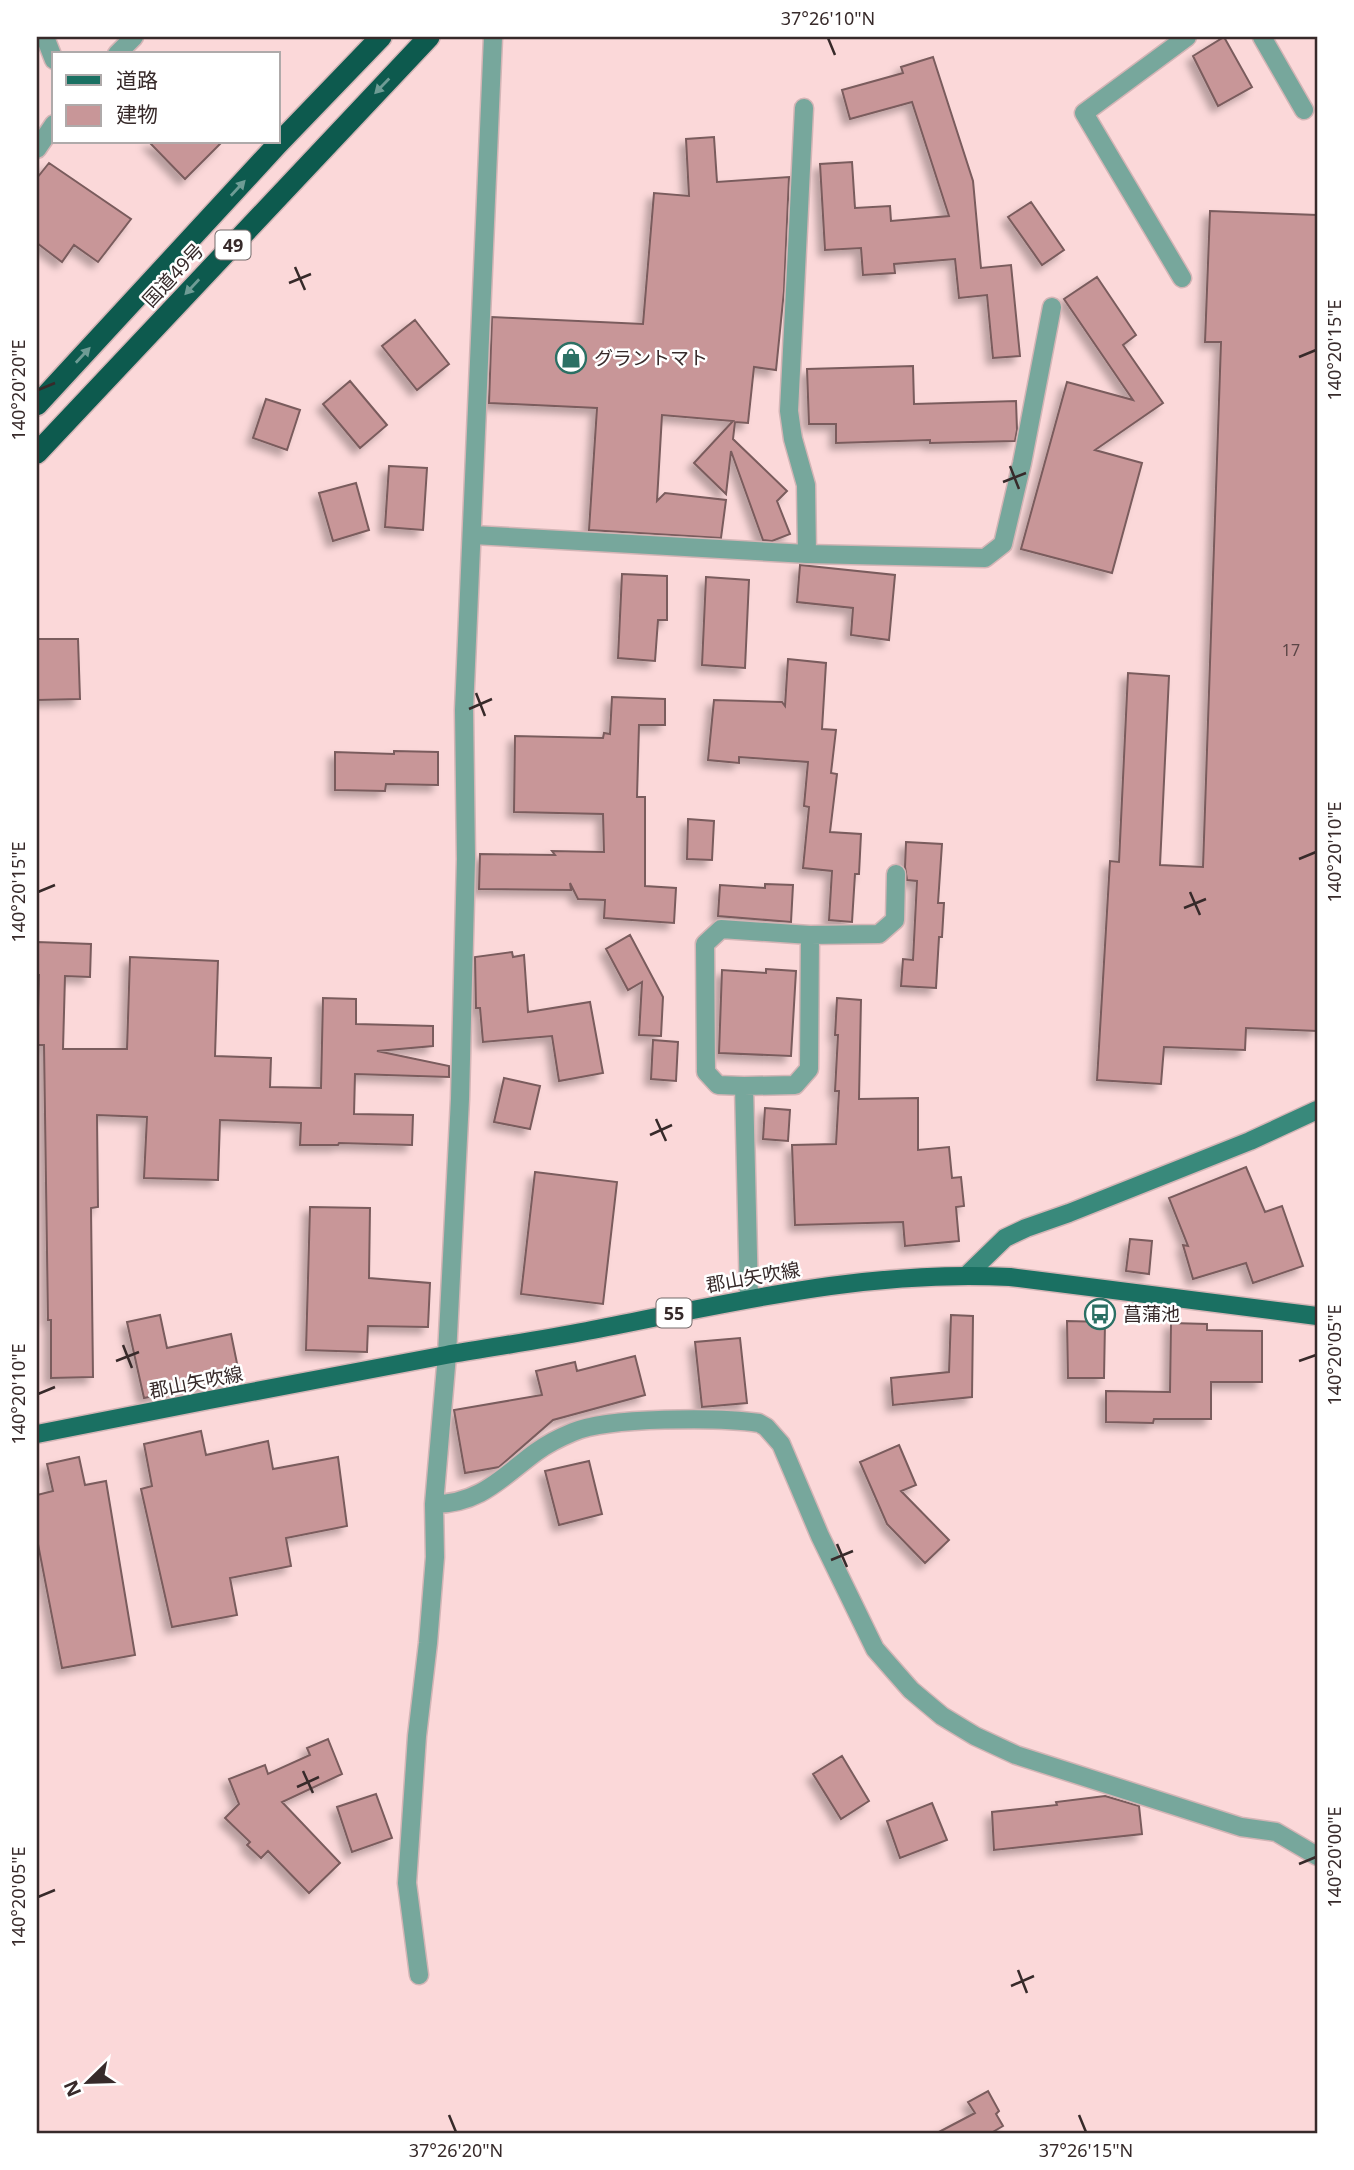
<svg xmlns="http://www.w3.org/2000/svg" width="1354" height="2170" viewBox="0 0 1354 2170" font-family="'Noto Sans','Noto Sans JP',sans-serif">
<defs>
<filter id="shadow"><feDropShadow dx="-6" dy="6" stdDeviation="3.5" flood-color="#0004"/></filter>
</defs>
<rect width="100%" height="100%" fill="#fbd8d9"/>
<path fill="#c89698" stroke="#7a5c5d" stroke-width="2" filter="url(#shadow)" d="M1224 37 1252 87 1218 106 1193 56Z
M933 57 973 181 981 268 1011 265 1020 356 993 358 987 295 959 298 955 259 894 264 895 273 863 275 861 248 825 250 820 164 852 162 855 208 890 206 891 221 949 216 912 102 850 119 842 90 903 73 901 67Z
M714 137 717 182 789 177 784 291 776 370 754 367 748 423 735 422 733 439 787 491 777 501 790 534 772 541 763 540 731 451 726 494 694 463 733 421 662 415 657 501 665 493 726 500 721 538 589 530 597 408 489 403 492 317 643 324 654 193 689 196 686 139Z
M149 142H222L185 179Z
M49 163 131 219 98 262 74 245 62 262 37 243V178Z
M1031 202 1064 250 1042 265 1008 217Z
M1210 211 1317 215V1031L1246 1028 1245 1050 1164 1047 1161 1084 1097 1080 1110 861 1119 862 1128 673 1169 676 1160 865 1203 867 1221 342H1205Z
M1097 277 1136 335 1123 345 1163 403 1095 450 1142 463 1112 573 1021 549 1067 382 1133 400 1064 299Z
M415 320 449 364 417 390 382 346Z
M913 366 914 404 1016 401 1017 430 1015 441 930 443V440L836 443V424H809L807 369Z
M350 381 387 425 360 448 323 404Z
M266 399 300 410 287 450 253 438Z
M389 466 427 468 423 530 385 527Z
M356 483 369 530 333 541 319 493Z
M800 565 895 575 889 640 851 635 853 608 797 602Z
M622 574 667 576V620H658L655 661 618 658Z
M706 577 749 580 745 668 702 665Z
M37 639H78L80 699 37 700Z
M788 659 826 663 822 729 836 730 831 773 837 774 830 832 861 834 859 874H855L852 922 829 920 832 871 803 868 809 807 804 806 808 762 739 757V763L708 760 714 700 782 702 785 706Z
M612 697 665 699V725H639L637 797H645V886L676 888 674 923 604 918 605 900 578 899 570 883 571 890 479 889 480 854 555 855 552 851 604 852 603 814 514 812 515 736 603 738 604 733 610 734Z
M394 751 438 752V785L386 784 385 791 335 790V752L394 754Z
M688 819 714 821 712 860 687 859Z
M906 842 942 844 938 903H944L942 937H939L936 988 901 986 903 959 913 960 917 881 907 880 905 867Z
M765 884 793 885 791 922 718 916 720 885 765 888Z
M630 935 663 997 661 1036 639 1035 642 982 628 990 606 949Z
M37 942 91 944 90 977 65 976 63 1049H127L130 957 218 961 215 1056 271 1058 270 1087 321 1088 323 998 356 999V1024L433 1026V1046L377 1051 449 1066V1077L355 1074 354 1114 413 1115 412 1145 339 1143 338 1145H300L301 1123 220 1120 218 1180 144 1178 147 1117 97 1115 98 1207 91 1208 93 1377 51 1378V1320H48L44 1045H37L39 975H37Z
M512 952 513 957 524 955 528 1012 590 1002 603 1073 559 1081 552 1036 483 1042 480 1008H476L475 957Z
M766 969 796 971 791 1056 719 1053 722 970 766 973Z
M837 998 861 1000 859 1099 918 1098V1150L949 1147 952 1178 961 1177 964 1206 956 1207 959 1241 905 1246 903 1222 795 1225 792 1145 836 1144 839 1091H835L838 1035H835Z
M653 1040 678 1042 676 1081 651 1079Z
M504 1078 540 1086 530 1129 494 1122Z
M765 1108 790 1110 788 1141 763 1139Z
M1246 1167 1265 1212 1282 1206 1303 1266 1253 1283 1246 1263 1193 1279 1183 1245 1188 1246 1169 1198Z
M535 1172 617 1182 603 1304 521 1294Z
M310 1207 370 1208 369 1278 430 1283 428 1327 368 1326 367 1352 306 1350Z
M1130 1239 1152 1241 1149 1274 1126 1271Z
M160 1315 167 1348 231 1334 240 1378 144 1398 127 1322Z
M951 1315 973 1316 972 1397 893 1405 891 1378 949 1372Z
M1067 1321 1105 1322 1104 1378H1068Z
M1171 1323 1207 1324V1330L1262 1331V1382H1211V1419H1154L1153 1423 1106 1422V1391L1170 1392Z
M740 1338 747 1403 702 1407 695 1342Z
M635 1356 645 1395 553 1420 499 1467 465 1473 454 1410 542 1395 536 1371 575 1362 577 1371Z
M201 1431 206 1455 268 1441 273 1469 338 1457 347 1526 286 1538 291 1566 230 1578 237 1615 172 1627 141 1489 152 1486 144 1444Z
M899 1445 916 1485 901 1491 949 1540 925 1563 887 1524 860 1462Z
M79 1457 85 1485 106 1481 135 1655 62 1668 37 1539V1495L53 1491 47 1464Z
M589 1461 602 1514 559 1525 545 1471Z
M328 1739 342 1774 282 1802 340 1863 309 1893 268 1851 261 1858 247 1845 250 1842 225 1818 239 1804 229 1779 265 1765 268 1774 310 1755 307 1748Z
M842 1756 869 1801 841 1819 813 1774Z
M376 1794 392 1838 352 1852 337 1807Z
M1105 1796 1139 1806 1142 1834 994 1850 992 1812 1057 1805 1056 1802Z
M932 1803 947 1840 900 1858 887 1821Z
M988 2091 999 2111 996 2114 1003 2126 991 2133H937L975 2113 968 2102Z"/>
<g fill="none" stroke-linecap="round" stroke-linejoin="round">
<g stroke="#d4b5b6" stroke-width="21">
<path id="street" d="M45 37 54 60
M1262 37 1304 110
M117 54 134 37
M804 108 789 411 793 439 806 485 807 554
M37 149 54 124
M1182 278 1084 113 1187 37
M473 535 807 554 985 558 1003 544 1022 463 1052 307
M744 1086 718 1085 706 1072 705 944 721 929 810 935 879 934 895 920 896 874
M749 1298 744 1086 795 1085 809 1069 810 935
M434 1504C480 1504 502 1477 536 1452 547 1444 561 1437 573 1432 608 1417 720 1417 759 1423L766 1427 781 1444 820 1536 875 1649 911 1690 942 1716 975 1736 1016 1755 1241 1827 1276 1832 1317 1856
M419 1975 407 1883 417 1736 428 1643 435 1557 434 1504 447 1355 460 1099 466 859 464 710 493 37"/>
</g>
<g stroke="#d4b5b6" stroke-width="21">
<path id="secondary" d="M968 1274 1005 1238 1026 1228 1069 1213 1250 1141 1317 1110"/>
</g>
<g stroke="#d4b5b6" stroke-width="21">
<path id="primary" d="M37 1434C173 1407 310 1380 446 1355 493 1347 540 1340 587 1331 727 1304 866 1269 1010 1277L1317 1316"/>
</g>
<g stroke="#d4b5b6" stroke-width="24">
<path id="highway" d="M37 405 277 145 381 37
M37 453 429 37"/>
</g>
<use href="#street" stroke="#77a79c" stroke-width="18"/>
<use href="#secondary" stroke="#39897b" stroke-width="18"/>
<use href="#primary" stroke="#1a7062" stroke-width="18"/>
<use href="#highway" stroke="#0d5a4e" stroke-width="21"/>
</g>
<defs><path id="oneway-solid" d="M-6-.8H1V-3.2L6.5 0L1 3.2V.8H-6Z" transform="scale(1.75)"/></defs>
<g fill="#6e9c95">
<use href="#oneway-solid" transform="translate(382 86) rotate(134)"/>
<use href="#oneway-solid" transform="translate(238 188) rotate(-47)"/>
<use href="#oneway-solid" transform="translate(192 287) rotate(133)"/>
<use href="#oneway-solid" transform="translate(83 355) rotate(-47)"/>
</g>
<path fill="none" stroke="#372a2a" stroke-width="2.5" d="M828 38 835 55M295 267 305 290M289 283 311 274M1299 357 1316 350M38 390 55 383M1010 466 1019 489M1003 482 1026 473M476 693 485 716M469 709 492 699M1299 859 1316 852M38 892 55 885M1190 892 1200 915M1184 908 1206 899M656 1119 666 1141M650 1135 672 1125M123 1345 132 1368M116 1361 139 1352M1299 1361 1316 1355M38 1394 55 1387M837 1544 847 1567M831 1560 853 1551M303 1771 313 1793M297 1787 319 1777M1299 1864 1316 1857M38 1897 55 1890M1018 1970 1027 1993M1011 1986 1034 1976M449 2115 456 2132M1079 2115 1086 2132"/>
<defs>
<g id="shop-ring" transform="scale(1.575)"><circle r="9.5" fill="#fff" stroke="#2b7064" stroke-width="1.5"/><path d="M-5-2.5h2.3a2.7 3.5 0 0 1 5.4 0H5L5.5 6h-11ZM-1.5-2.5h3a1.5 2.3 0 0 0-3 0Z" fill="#2b7064"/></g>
<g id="bus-ring" transform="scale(1.575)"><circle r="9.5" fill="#fff" stroke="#2b7064" stroke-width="1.5"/><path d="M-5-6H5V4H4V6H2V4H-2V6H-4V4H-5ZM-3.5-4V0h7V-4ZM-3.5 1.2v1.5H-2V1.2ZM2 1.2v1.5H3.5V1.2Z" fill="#2b7064"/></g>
</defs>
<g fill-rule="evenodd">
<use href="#shop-ring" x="571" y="358"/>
<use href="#bus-ring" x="1100" y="1314"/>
</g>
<g text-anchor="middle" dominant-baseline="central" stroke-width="5" stroke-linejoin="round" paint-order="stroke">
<g font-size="16" fill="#5b4546">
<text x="1291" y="650">17</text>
</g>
<g fill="#fff" stroke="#736a6a" stroke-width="2">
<rect x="215.5" y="230.5" width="35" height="29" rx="5"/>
<rect x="656.5" y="1298.5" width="35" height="29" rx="5"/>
</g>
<g font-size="18" font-weight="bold" fill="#372a2a">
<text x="233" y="245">49</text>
<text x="674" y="1313">55</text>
</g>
<g font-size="19" fill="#372a2a" stroke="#fff">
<text transform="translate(173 275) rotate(-47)">国道49号</text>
<text transform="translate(753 1277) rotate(-10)">郡山矢吹線</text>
<text transform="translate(196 1382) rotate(-11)">郡山矢吹線</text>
</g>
<g font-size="19" fill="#372a2a" stroke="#fff" text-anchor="start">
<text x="594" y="358">グラントマト</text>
<text x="1123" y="1314">菖蒲池</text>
</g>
</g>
<rect width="1354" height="2170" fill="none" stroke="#ffffff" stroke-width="77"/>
<rect x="52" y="52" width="228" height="91" fill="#ffffff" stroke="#afaaaa" stroke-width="2"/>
<rect x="66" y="75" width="35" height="10" fill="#1a7062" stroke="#afaaaa" stroke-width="2"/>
<text x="116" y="88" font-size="21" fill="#372a2a">道路</text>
<rect x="66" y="105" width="35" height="21" fill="#c89698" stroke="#afaaaa" stroke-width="2"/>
<text x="116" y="122" font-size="21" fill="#372a2a">建物</text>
<g transform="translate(88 2082) rotate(247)" stroke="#ffffff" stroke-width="5" paint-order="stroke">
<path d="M0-5L12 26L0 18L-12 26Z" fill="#372a2a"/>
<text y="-10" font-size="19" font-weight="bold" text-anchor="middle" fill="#372a2a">N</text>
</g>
<rect x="38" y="38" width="1278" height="2094" fill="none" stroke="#372a2a" stroke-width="2.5"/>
<g font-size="18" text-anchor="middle" fill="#372a2a">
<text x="828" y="25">37°26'10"N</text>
<text transform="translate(1335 350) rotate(-90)" y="6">140°20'15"E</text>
<text transform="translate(19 390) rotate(-90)" y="6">140°20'20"E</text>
<text transform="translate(1335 852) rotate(-90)" y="6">140°20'10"E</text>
<text transform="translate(19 892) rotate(-90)" y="6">140°20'15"E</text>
<text transform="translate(1335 1355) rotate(-90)" y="6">140°20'05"E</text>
<text transform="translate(19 1394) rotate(-90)" y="6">140°20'10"E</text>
<text transform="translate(1335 1857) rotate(-90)" y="6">140°20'00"E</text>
<text transform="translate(19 1897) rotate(-90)" y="6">140°20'05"E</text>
<text x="456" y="2157">37°26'20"N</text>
<text x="1086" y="2157">37°26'15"N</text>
</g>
</svg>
